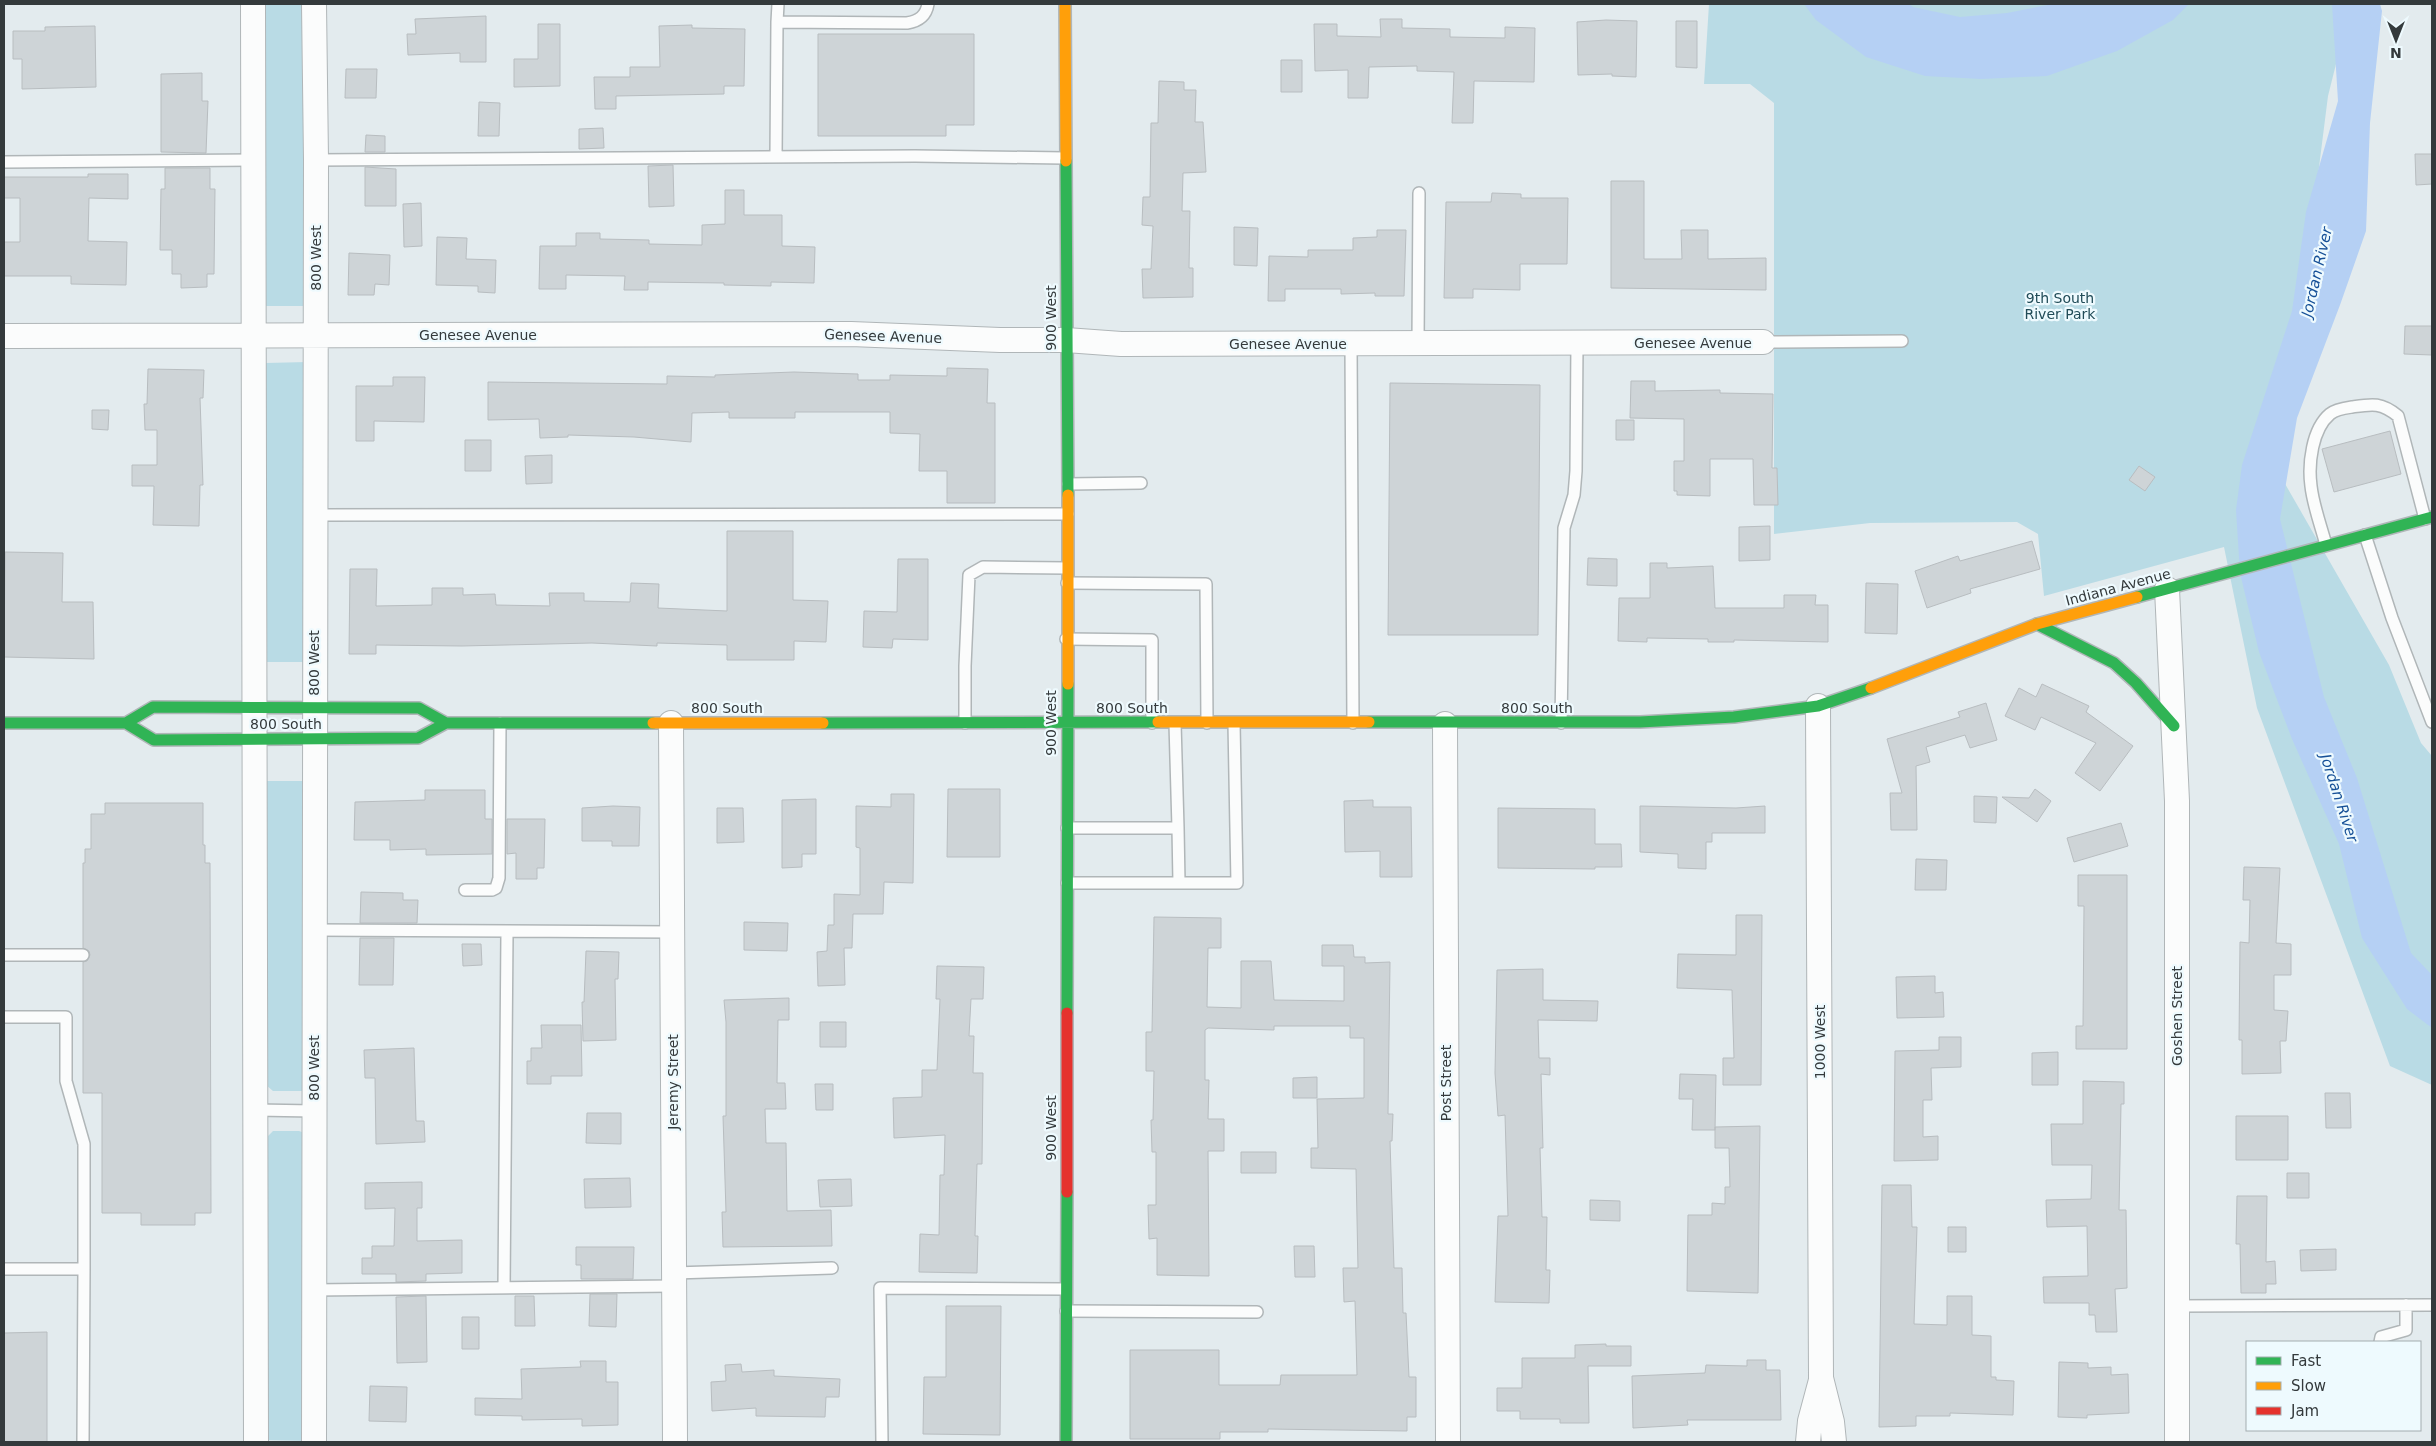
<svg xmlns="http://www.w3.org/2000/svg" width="2436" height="1446" viewBox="0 0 2436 1446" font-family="'DejaVu Sans',sans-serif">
<rect width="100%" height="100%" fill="#e3ebee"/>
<path fill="#b9dbe5" d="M265 4H307L308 306H265Z
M1709 4H2351L2328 96 2280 475 2389 665 2421 743 2432 756V1085L2390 1066 2257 708 2224 547 2044 596 2038 534 2017 522 1870 523 1774 534V103L1750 84H1704Z
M308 362V662H266L265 363Z
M265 781H308L305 1089 302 1091H273L266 1085Z
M273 1131H299L305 1133 309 1441 265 1440 266 1138Z"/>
<path fill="#b5d0f4" d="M1804 4H1909L1913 7 1960 17 2007 13 2053 4H2189L2173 20 2117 51 2047 76 1981 79 1925 76 1866 57 1816 20Z
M2332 4H2380L2382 11 2370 123 2366 231 2340 305 2297 418 2280 519 2324 697 2357 778 2411 953 2432 975V1028L2407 1009 2362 938 2339 844 2292 739 2259 652 2240 573 2236 510 2242 465 2292 311 2306 212 2338 101Z"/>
<path fill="#ced4d7" stroke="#b8bdc0" d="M486 16V62H460V53L408 55 407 34H416L415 19Z
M1380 19H1402V28L1450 29V37L1505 38V27L1535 28 1534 82 1474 81 1473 123H1452L1454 72 1417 71V66L1369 67 1368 98H1348V70L1315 71 1314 24H1337V36L1381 37Z
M1606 20 1637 21 1636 77 1612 76V74L1578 75 1577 22Z
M1676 21H1697V68L1676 67Z
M538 24H560V86L514 87V59H538Z
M692 25V28L745 29 744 86H724V94L616 96V109H595L594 77H630V67H660L659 26Z
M95 26 96 87 22 89V59H13V31H45V27Z
M818 34H974V125H946V136H818Z
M1281 60H1302V92H1281Z
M346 69H377L376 98H345Z
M202 73V101H208L206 153 161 152V74Z
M1159 81 1184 82V90H1196L1195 122H1203L1206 172 1183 173 1182 211H1190L1189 268H1193V297L1143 298 1142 269H1151L1153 226 1142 225 1143 197H1150L1151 123H1158Z
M479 102 500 103 499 136H478Z
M603 128 604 148 579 149V129Z
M366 135 385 136V152H365Z
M2415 154H2432V184L2416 185Z
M673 165 674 206 649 207 648 166Z
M365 167 396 169V206H365Z
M165 168H210V189H215L214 274H207V287L181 288V274H172V250H160L161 189H165Z
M88 174H128V199L89 198 88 241 127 242 126 285 71 284V276H4V242H20V198H4V177H88Z
M1611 181H1644V259H1682L1681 230H1708V259L1766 258V290L1611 288Z
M725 190H744V215H782V246L815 247 814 283 771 282V286L724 285V283L648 282V290H624L625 276 566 275V289H539L540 246H576V233H600V239L649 240V244L702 245V225L725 224Z
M1492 193 1521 194V198H1568L1567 264H1520V290L1473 289V298H1444L1446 202H1491Z
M421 203 422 246 404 247 403 204Z
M1234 227 1258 228 1257 266 1234 265Z
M1377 230H1406L1404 296H1375V293L1341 294V289H1285V301H1268L1269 256 1308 257V250H1353V238L1377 237Z
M437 237 467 238 466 259 496 260 495 293 478 292V286L436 285Z
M349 253 390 255 389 285 375 284 374 295H348Z
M2405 326H2432V355L2404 354Z
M947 368 988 369 987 403H995V503H947V471H919L920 434 890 433V412H795V418H729V412L692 413 691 442 634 437 568 435V437L540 438 539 419 488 420V382L667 384V376L715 377V375L794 372 858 374V380H890V375L947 376Z
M148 369 204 370 203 398H200L203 485H200L199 526 153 525 154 486H132V465H157V430H145L144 404H147Z
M393 377H425L424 422 374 421V441H356V386H393Z
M1631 381H1655V391L1720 390V393L1773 394 1772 468H1777L1778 505H1754L1753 459H1710V496L1677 495V491H1674V461H1684V419L1630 418Z
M1390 383 1540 385 1538 635H1388Z
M92 410H109L108 430 92 429Z
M1616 420H1634V440H1616Z
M2390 431 2401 474 2334 492 2322 449Z
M465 440H491V471H465Z
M552 455V483L526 484 525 456Z
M2139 466 2155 477 2145 491 2129 480Z
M1770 526V560L1739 561V527Z
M727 531H793V600L828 601 826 642 794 641V660H727V645L657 643V646L592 643 462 646 376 645V654H349L350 569H377L376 606 432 605V588H463V595L495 594 496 605 550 606 549 593H584V601L630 602 631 583 659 584 658 608 727 611Z
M2032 541 2040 569 1970 589 1971 593 1927 608 1915 571 1958 556 1960 561Z
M5 552 63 553 62 602H93L94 659 4 657Z
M1588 558 1617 559V586L1587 585Z
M898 559H928V640L893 639 892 648 863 647 864 611 897 612Z
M1650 563H1667V568L1713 566 1715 608H1784V595H1816L1815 605H1828V642L1734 640V642H1708V639L1647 638V642L1618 641 1619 598H1650Z
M1866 583 1898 584 1897 634 1865 633Z
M2042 684 2089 706 2086 712 2133 746 2100 791 2075 773 2096 743 2041 717 2035 730 2005 716 2019 688 2036 697Z
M1986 703 1997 740 1970 748 1965 735 1926 747 1930 762 1916 766 1917 830H1891L1890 793H1902L1887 739 1960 717 1958 712Z
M948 789H1000V857H947Z
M2035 789 2051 801 2037 822 2002 797 2029 798Z
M425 790H485V819H492V854L426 855V849L390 850V840H354L355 802 425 800Z
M891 794H914L913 883 884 882 883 914H853L852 948H844L845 985 818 986 817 952 827 951 828 925H834V894L860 895V848L856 847V806L891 807Z
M1974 796 1997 797 1996 823 1974 822Z
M816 799V854H802V867L782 868V800Z
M1373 800V807H1411L1412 877H1380V851L1345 852 1344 801Z
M105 803H203V845H205V863H210L211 1213H195V1225H141V1213H102V1093H83V962L87 961 90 955 89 951 83 948V863H85V849H91V814H105Z
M613 806 640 807 639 846H612V841H582V808Z
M1640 806 1736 808 1765 806V833H1712V842H1706V869L1678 868V854L1640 852Z
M717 808H743L744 842 717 843Z
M1498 808 1595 809V844H1621L1622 867H1595V869L1498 868Z
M507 819H545L544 868H537V879H516V853L507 854Z
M2121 823 2128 846 2074 862 2067 838Z
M1916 859 1947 860 1946 890H1915Z
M2244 867 2280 868 2276 943 2291 944V975H2274V1010L2288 1011 2286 1041H2280L2281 1073 2242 1074V1040H2239L2240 942 2249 943 2250 900H2243Z
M2078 875H2127V1049H2076V1026H2083L2084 906H2078Z
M361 892 403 893V900H418L417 923H360Z
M1736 915H1762L1761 1085H1723V1058H1734L1732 990 1677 988 1678 954 1736 955Z
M1154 917 1221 918V948H1208L1207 1007 1241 1008V961H1271L1274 1000 1344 1001V966H1322V945H1353L1354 957H1365V963L1390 962 1388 1114H1393L1392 1141H1390L1394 1268H1402L1403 1313H1406L1409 1377H1416V1417H1407V1431L1268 1429V1432H1220V1439H1130V1350H1219V1385H1280L1281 1375H1357L1355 1301 1344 1302 1343 1268H1358L1356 1169 1311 1168V1148H1318L1317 1099 1364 1098V1038H1350V1026H1274V1030L1208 1028 1205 1030V1080H1209L1208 1119H1224V1151H1208L1209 1276 1157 1275V1238L1149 1239 1148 1205H1156V1152H1152L1151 1120H1153L1154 1071H1146V1032H1152Z
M744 922 788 923 787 951 744 950Z
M360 938H394L393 985H359Z
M462 944H481L482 965 463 966Z
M586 951 619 952 618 979H615L616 1040 583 1041 582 1002H584Z
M937 966 984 967 983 999H971L969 1036H974L973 1073H983L982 1164H977L975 1236H978L977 1273 919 1272 920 1234 939 1235 940 1175H944L945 1135 894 1138 893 1098 922 1097V1070H937L940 999H936Z
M1543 969V1000L1598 1001 1597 1021 1538 1020 1539 1058H1550V1075L1541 1074 1543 1148H1540L1542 1217H1547L1546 1270H1550L1549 1303 1495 1302 1498 1216H1508L1505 1115 1498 1116 1495 1073 1497 970Z
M1935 976V993L1943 992 1944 1017 1897 1018 1896 977Z
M789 998V1020H778L777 1083H785L786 1109H765L766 1143H786L787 1211 831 1210 832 1246 723 1247 722 1212H726L723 1116H726V1022L724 1000Z
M820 1022H846V1047H820Z
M541 1025H581L582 1076H551V1084H527V1061H531V1048H542Z
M1939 1037H1961V1067L1931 1068 1932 1100H1923V1137L1938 1136V1160L1894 1161 1895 1051 1939 1050Z
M414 1048 416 1121H424L425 1142 376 1144 375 1078H365L364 1050Z
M2058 1052V1085H2032V1053Z
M1680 1074 1716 1075 1715 1130H1692L1693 1099H1679Z
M1317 1077V1098H1293V1078Z
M2083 1081 2124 1082V1104H2121L2119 1210H2126L2127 1288 2115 1289 2117 1332H2096L2095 1315H2089V1303H2044L2043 1277 2088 1276 2087 1226 2047 1227 2046 1200 2091 1199 2092 1165H2052L2051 1124H2083Z
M815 1084H833V1110H816Z
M2325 1093H2350L2351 1128H2326Z
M587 1113H621V1144L586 1143Z
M2236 1116H2288V1160H2236Z
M1760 1126 1758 1293 1687 1291 1688 1215H1712V1203L1725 1204V1187H1730L1729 1148H1715V1127Z
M1241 1152H1276V1173H1241Z
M2287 1173H2309V1198H2287Z
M630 1178 631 1207 585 1208 584 1179Z
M851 1179 852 1206 820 1207 818 1180Z
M422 1182V1208H417V1241L462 1240V1273L426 1274V1281L396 1282V1274H362V1258H372V1246H394L395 1208 365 1209V1183Z
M1882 1185H1911L1912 1227H1917L1914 1324 1947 1325V1296H1972V1335L1991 1336V1377H1996V1380L2014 1381 2013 1415 1950 1413V1416H1916V1426L1879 1427Z
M2237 1196H2267L2266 1262 2275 1261 2276 1284H2266V1293H2241L2240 1244H2236Z
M1590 1200 1620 1201V1221L1590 1220Z
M1948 1227H1966V1252H1948Z
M1294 1246H1314L1315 1277H1295Z
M576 1247H634L633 1279H581V1265H576Z
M2336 1249V1270L2301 1271 2300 1250Z
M590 1294H617L616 1327 589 1326Z
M426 1296 427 1362 397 1363 396 1297Z
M515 1296H534L535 1326H515Z
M946 1306H1001L1000 1435 923 1434 924 1377H946Z
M462 1317H479V1349H462Z
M47 1332V1442H4V1333Z
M1606 1344V1346H1631V1366H1588L1589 1423H1560V1419H1520V1411H1497V1388H1522V1358H1575V1345Z
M1747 1360H1766V1370H1780L1781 1420H1687L1688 1425 1633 1428 1632 1376 1705 1373 1706 1365 1747 1366Z
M580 1361H606V1382H618V1425L582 1426V1419L522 1420V1416L475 1415V1398L522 1399 521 1369 581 1367Z
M2059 1362 2088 1363V1368L2111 1367V1375L2128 1374 2129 1413 2087 1415V1418L2058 1417Z
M741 1364 742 1372 774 1370V1376L840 1379 839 1397H826L825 1417 756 1416V1408L712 1411 711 1382 726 1381 725 1365Z
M370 1386 407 1387 406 1422 369 1421Z"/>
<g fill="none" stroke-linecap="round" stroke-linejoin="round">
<g stroke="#b0b6b8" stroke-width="14">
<path id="lane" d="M778 4 777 22 907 23C919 21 926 16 928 4
M776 157 777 22
M316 160 915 156 1064 158
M4 162 254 160
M1763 342 1902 341
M1418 343 1419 193
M1351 344 1353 723
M1068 484 1141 483
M316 515 1068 514
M2365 535 2392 618 2432 722
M2326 545C2321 526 2313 505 2311 486 2308 464 2312 429 2330 414 2336 409 2345 408 2352 407 2372 404 2381 402 2398 416L2425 519
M1067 583 1206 584 1207 723
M1066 639 1152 640V723
M965 723V666L969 575 983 567 1067 568
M1561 723 1564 528 1574 495 1576 471 1577 343
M1067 828H1178L1175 723
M1178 828 1179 883
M1067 883H1237L1234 723
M465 890H492L496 888 499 878 500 723
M314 930 672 932
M4 955H83
M4 1017H66V1081L84 1144V1269
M256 1110 314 1111
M4 1269H84L83 1442
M674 1273 832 1268
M504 1288 507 933
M314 1290 674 1286
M2177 1306 2432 1305
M1066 1311 1257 1312
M2380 1342 2381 1337 2406 1330V1305
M882 1442 880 1288 1066 1289"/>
</g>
<g stroke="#b0b6b8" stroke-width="26">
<path id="street" d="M253 4 256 1442
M314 4 316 160 314 1442
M4 336 851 334 1000 340H1066L1121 344 1763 342
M2167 589 2177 801V1442
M1818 706 1821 1378 1832 1422 1834 1442
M671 723 675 1442
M1445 724 1448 1442
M1808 1442 1810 1421 1821 1380"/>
</g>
<g stroke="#b0b6b8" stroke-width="14">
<path id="fast" d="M1066 161 1068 495
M2137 597 2432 517
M2037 624 2114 663 2136 683 2174 726
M1369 722H1640L1734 717 1818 706 1871 688
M4 723H126L154 740 418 738 446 723H653
M126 723 153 707 419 708 446 723
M823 723 1158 722
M1067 1013 1068 684
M1066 1442 1067 1192"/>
</g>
<g stroke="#b0b6b8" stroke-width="14">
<path id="slow" d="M1065 4 1066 161
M1068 684V495
M1871 688 2037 624 2137 597
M1158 722H1369
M653 723H823"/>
</g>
<g stroke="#b0b6b8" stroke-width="14">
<path id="jam" d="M1067 1192V1013"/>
</g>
<use href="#lane" stroke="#fbfcfc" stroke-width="11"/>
<use href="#street" stroke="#fbfcfc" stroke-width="24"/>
<use href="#fast" stroke="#30b455" stroke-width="11"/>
<use href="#slow" stroke="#ff9f0a" stroke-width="11"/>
<use href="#jam" stroke="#e5322d" stroke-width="11"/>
</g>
<g text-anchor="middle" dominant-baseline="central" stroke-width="4.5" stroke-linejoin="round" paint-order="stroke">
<g font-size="14" fill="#343a3c" stroke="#eefafe">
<text transform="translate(316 258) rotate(-90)">800 West</text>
<text transform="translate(1051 318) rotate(-90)">900 West</text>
<text x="478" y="335">Genesee Avenue</text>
<text transform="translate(883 336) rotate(2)">Genesee Avenue</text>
<text x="1693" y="343">Genesee Avenue</text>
<text x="1288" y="344">Genesee Avenue</text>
<text transform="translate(2118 587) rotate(-15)">Indiana Avenue</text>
<text transform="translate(314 663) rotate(-90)">800 West</text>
<text x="727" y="708">800 South</text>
<text x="1132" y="708">800 South</text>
<text x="1537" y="708">800 South</text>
<text transform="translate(1051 723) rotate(-90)">900 West</text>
<text x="286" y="724">800 South</text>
<text transform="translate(2177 1016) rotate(-90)">Goshen Street</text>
<text transform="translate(1820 1042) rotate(-90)">1000 West</text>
<text transform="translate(314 1068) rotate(-90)">800 West</text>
<text transform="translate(673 1082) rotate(-90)">Jeremy Street</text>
<text transform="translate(1446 1083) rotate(-90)">Post Street</text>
<text transform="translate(1051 1128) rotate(-90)">900 West</text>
</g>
<g font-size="14" fill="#214c58" stroke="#eefafe">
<text x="2060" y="298">9th South<tspan x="2060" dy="16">River Park</tspan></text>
</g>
<g font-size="15" font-style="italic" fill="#165097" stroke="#eefafe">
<text transform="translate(2317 272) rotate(-77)">Jordan River</text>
<text transform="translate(2339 798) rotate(72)">Jordan River</text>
</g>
</g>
<rect width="2436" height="1446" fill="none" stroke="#343a3c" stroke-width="10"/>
<rect x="2246" y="1341" width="175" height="90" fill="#eefafe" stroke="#a4adb0"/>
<rect x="2256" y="1357" width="25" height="8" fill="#30b455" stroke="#a4adb0"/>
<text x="2291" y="1366" font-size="15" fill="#343a3c">Fast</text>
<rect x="2256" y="1382" width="25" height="8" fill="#ff9f0a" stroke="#a4adb0"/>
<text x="2291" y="1391" font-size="15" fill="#343a3c">Slow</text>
<rect x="2256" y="1407" width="25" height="8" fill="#e5322d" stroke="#a4adb0"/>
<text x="2291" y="1416" font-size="15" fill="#343a3c">Jam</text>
<g transform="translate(2396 40) rotate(180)" stroke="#eefafe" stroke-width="4" paint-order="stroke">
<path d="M0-4L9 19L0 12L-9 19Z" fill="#343a3c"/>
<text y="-8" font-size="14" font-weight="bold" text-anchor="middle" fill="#343a3c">N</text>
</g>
</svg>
